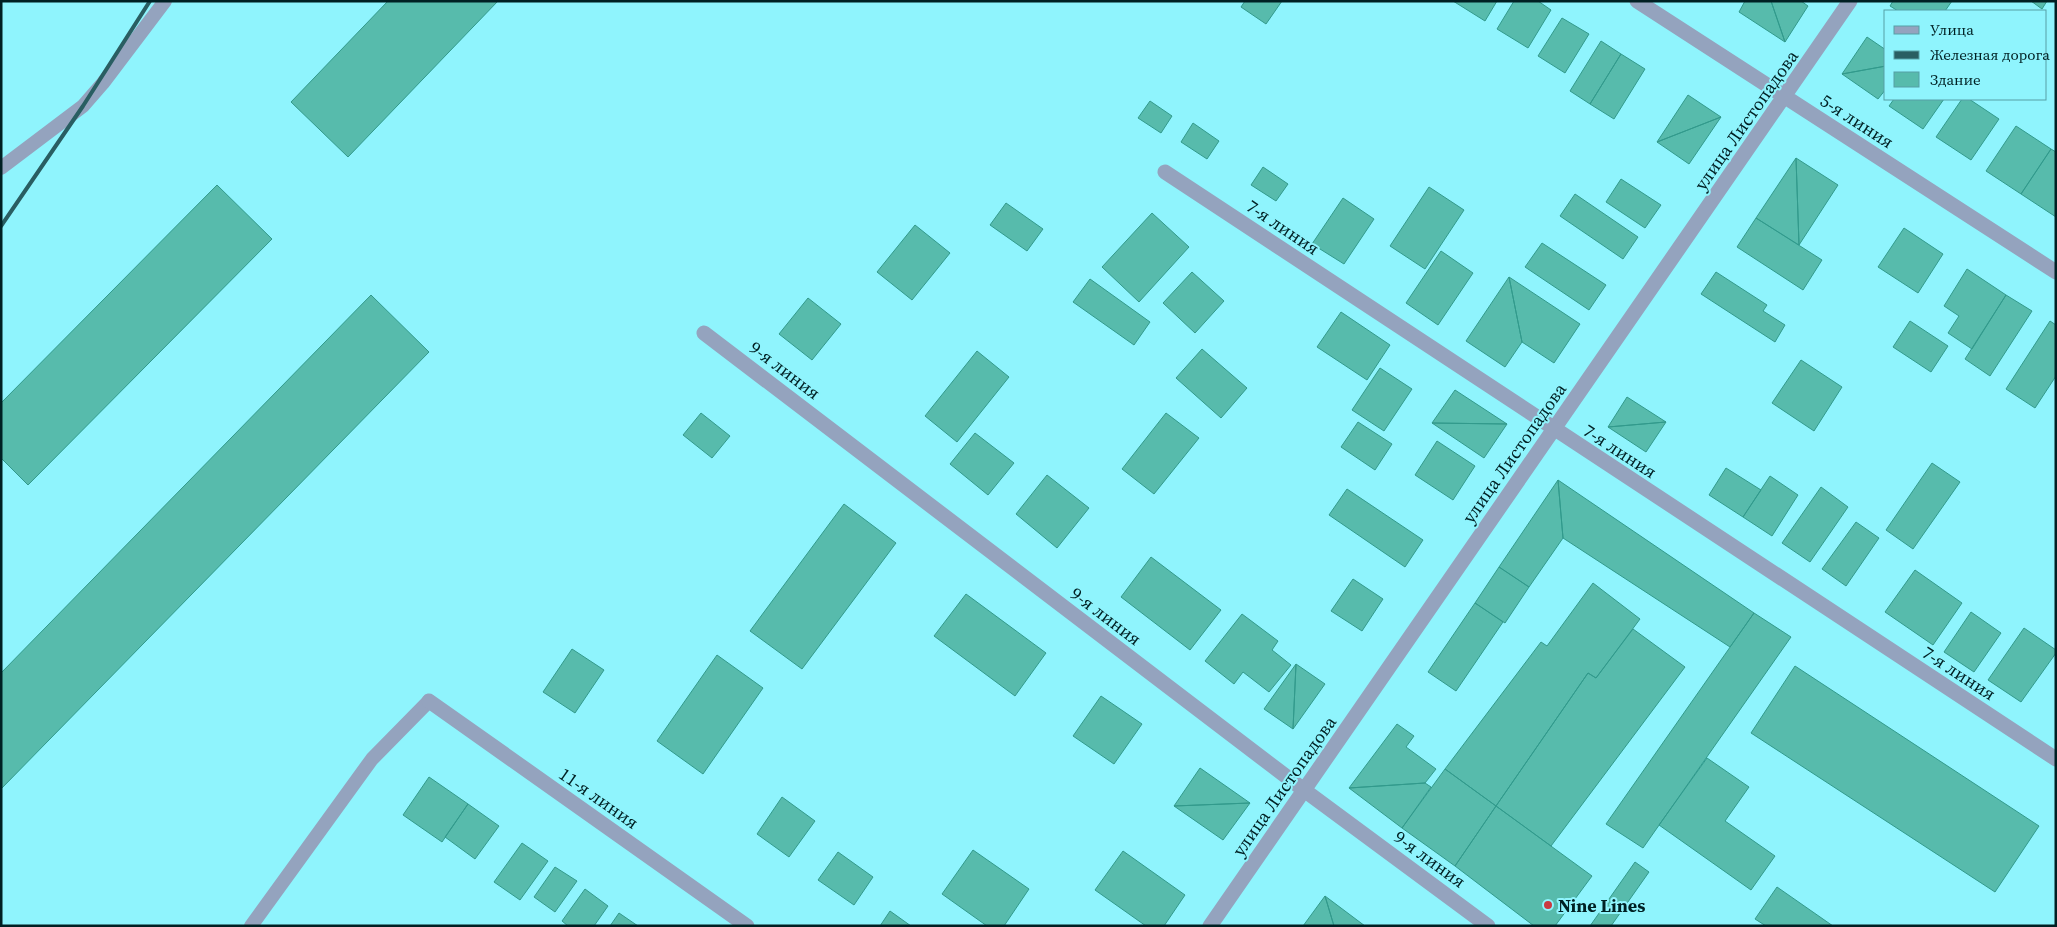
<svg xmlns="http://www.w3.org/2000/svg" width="2057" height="927" viewBox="0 0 2057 927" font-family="'Source Serif 4',serif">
<rect width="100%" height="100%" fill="#8ff4fd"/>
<path fill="#57bbac" stroke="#329a8c" d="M388 1H498L348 157 291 102Z
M1245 1H1282L1266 24 1241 7Z
M1453 1H1497L1485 21Z
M1514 1H1538L1551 10 1528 48 1497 29Z
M1745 1H1771L1785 42 1739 12Z
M1771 1H1801L1808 6 1785 42Z
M1893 1H1952L1945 11H1898L1890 6Z
M2031 1H2047L2042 9Z
M1562 18 1589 34 1565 73 1538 56Z
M1867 37 1886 50V66L1842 74Z
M1601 41 1621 54 1590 104 1570 91Z
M1621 54 1645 69 1614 119 1590 104Z
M1886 66V89L1878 99 1842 74Z
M1688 95 1721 117 1657 142Z
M1894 99H1944L1923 129 1889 106Z
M1962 99H1969L1999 119 1971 160 1936 137Z
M1150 101 1172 116 1161 133 1138 118Z
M1721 117 1689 164 1657 142Z
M1193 123 1219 141 1207 159 1181 142Z
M2016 126 2051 149 2021 194 1986 171Z
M2051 149 2056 152V217L2021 194Z
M1796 158 1838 185 1799 245Z
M1796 158 1799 245 1756 218Z
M1263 167 1288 184 1276 201 1251 185Z
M1621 179 1661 205 1645 228 1606 202Z
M217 185 272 239 28 485 1 458V403Z
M1429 187 1464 210 1425 269 1390 246Z
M1575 194 1638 237 1623 259 1560 216Z
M1343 198 1374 219 1344 264 1312 244Z
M1006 203 1043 229 1027 251 990 225Z
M1152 213 1189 247 1139 302 1102 267Z
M1756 218 1822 260 1803 290 1737 247Z
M915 225 950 253 912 300 877 272Z
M1904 228 1943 254 1918 293 1878 267Z
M1542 243 1606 285 1589 310 1525 267Z
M1441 251 1473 273 1438 325 1406 303Z
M1967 269 2006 295 1972 349 1948 333 1959 316 1944 306Z
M1192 272 1224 301 1195 333 1163 303Z
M1716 272 1767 305 1763 311 1785 325 1775 342 1701 294Z
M1509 277 1580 324 1554 363 1522 342Z
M1509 277 1522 342 1505 367 1466 341Z
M1090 279 1150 322 1134 345 1073 302Z
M371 295 429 352 1 789V673Z
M2006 295 2032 311 1990 376 1965 359Z
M808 298 841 324 812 360 779 334Z
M1341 312 1390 345 1367 380 1317 347Z
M1910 321 1948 346 1931 372 1893 347Z
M2050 321 2056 325V376L2035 408 2006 389Z
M1202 349 1247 388 1221 418 1176 378Z
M977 351 1009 377 957 442 925 416Z
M1801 360 1842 387 1814 431 1772 403Z
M1380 368 1412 389 1384 431 1352 410Z
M1455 390 1507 424 1432 423Z
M1627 397 1666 422 1608 427Z
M701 413 730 436 712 458 683 435Z
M1166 413 1199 438 1154 494 1122 469Z
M1358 422 1392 444 1375 470 1341 447Z
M1666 422 1646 452 1608 427Z
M1432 423 1507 424 1484 458Z
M975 433 1014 463 988 495 950 464Z
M1437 441 1475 466 1453 500 1415 475Z
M1932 463 1960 482 1913 549 1886 530Z
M1726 468 1761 490 1743 517 1709 495Z
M1047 475 1089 508 1057 548 1016 514Z
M1770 476 1798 495 1772 536 1743 517Z
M1558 480 1754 613 1730 647 1563 538Z
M1558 480 1563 538 1529 587 1499 567Z
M1821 487 1848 507 1810 562 1782 543Z
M1347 489 1423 540 1405 567 1329 515Z
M844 504 896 543 802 669 750 631Z
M1856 522 1879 538 1846 586 1822 569Z
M1151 557 1221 610 1190 650 1121 597Z
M1499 567 1529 587 1505 623 1475 603Z
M1915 570 1962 603 1933 645 1885 612Z
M1353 579 1383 599 1362 631 1331 611Z
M1593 583 1640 619 1596 678 1588 673 1496 806 1445 769 1541 642 1547 646Z
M966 594 1046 653 1015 696 934 636Z
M1475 603 1503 622 1456 691 1428 672Z
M1971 612 2001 633 1974 672 1944 652Z
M1754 613 1791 637 1643 848 1606 824Z
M1242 614 1278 641 1272 650 1291 665 1269 692 1243 672 1234 684 1205 661Z
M2024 628 2056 650V653L2021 702 1988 680Z
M1633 629 1685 667 1551 846 1496 806 1588 673 1596 678Z
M572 649 604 670 575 713 543 692Z
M717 655 763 688 703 774 657 741Z
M1296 664 1325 684 1293 729Z
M1296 664 1293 729 1264 709Z
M1795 666 2039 826 1995 892 1751 733Z
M1101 696 1142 724 1114 764 1073 736Z
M1397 724 1414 736 1406 747 1436 769 1425 783 1349 788Z
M1707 758 1749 787 1725 821 1775 856 1751 890 1659 825Z
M1200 768 1250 803 1174 806Z
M1445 769 1496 806 1455 866 1402 828Z
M429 777 468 804 442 842 403 815Z
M1425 783 1431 787 1402 828 1349 788Z
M782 797 815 821 789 857 757 834Z
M1250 803 1223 840 1174 806Z
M468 804 499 826 475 859 445 837Z
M1496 806 1592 876 1555 926H1534L1455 866Z
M522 843 548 861 520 900 494 882Z
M973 850 1029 889 1004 926H987L942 894Z
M1123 851 1185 895 1164 926H1146L1095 890Z
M838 852 873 877 854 905 818 880Z
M1635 862 1649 872 1611 926H1590Z
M555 867 577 881 555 912 534 897Z
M1777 887 1833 926H1766L1755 919Z
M585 889 608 906 594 926H568L562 921Z
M1325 896 1365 926H1334Z
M1325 896 1334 926H1303Z
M890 911 911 926H880Z
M619 913 638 926H610Z"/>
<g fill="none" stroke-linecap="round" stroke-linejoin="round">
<path stroke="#94a3be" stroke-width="14" d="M1 168 83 106 103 83 165 1
M251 926 372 759 429 701"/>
<path stroke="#94a3be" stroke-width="15" d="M1637 1 2056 272
M1165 172 2056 759
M704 333 1304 790 1488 926
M429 701 747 926
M1210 926 1850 1"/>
<path stroke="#295e62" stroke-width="4" d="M1 226 83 106 150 1"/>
</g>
<circle fill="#c93a41" stroke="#8ff4fd" stroke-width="2" cx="1548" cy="905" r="5"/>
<g text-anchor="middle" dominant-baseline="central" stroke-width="4" stroke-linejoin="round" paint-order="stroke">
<g font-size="18" fill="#002023" stroke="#8ff4fd">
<text transform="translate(1746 120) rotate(-55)">улица Листопадова</text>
<text transform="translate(1857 121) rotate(33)">5-я линия</text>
<text transform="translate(1283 227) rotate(34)">7-я линия</text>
<text transform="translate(785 370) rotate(37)">9-я линия</text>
<text transform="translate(1620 451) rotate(33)">7-я линия</text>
<text transform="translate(1514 453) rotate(-55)">улица Листопадова</text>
<text transform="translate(1106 616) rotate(37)">9-я линия</text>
<text transform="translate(1959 673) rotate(33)">7-я линия</text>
<text transform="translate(1284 786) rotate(-55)">улица Листопадова</text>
<text transform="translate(599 798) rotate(35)">11-я линия</text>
<text transform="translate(1430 859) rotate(36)">9-я линия</text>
</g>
<g font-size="18" font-weight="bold" fill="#002023" stroke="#8ff4fd" text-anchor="start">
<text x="1558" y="905">Nine Lines</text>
</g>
</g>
<rect width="2057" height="927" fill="none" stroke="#002023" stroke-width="5"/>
<rect x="1884" y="10" width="162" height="90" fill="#8ff4fd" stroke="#569fa6"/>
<rect x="1894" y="26" width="25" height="8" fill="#94a3be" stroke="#569fa6"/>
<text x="1930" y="35" font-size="15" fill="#002023">Улица</text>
<rect x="1894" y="51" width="25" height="8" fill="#295e62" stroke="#569fa6"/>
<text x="1930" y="60" font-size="15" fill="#002023">Железная дорога</text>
<rect x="1894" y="72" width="25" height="15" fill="#57bbac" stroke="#569fa6"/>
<text x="1930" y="85" font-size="15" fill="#002023">Здание</text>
</svg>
